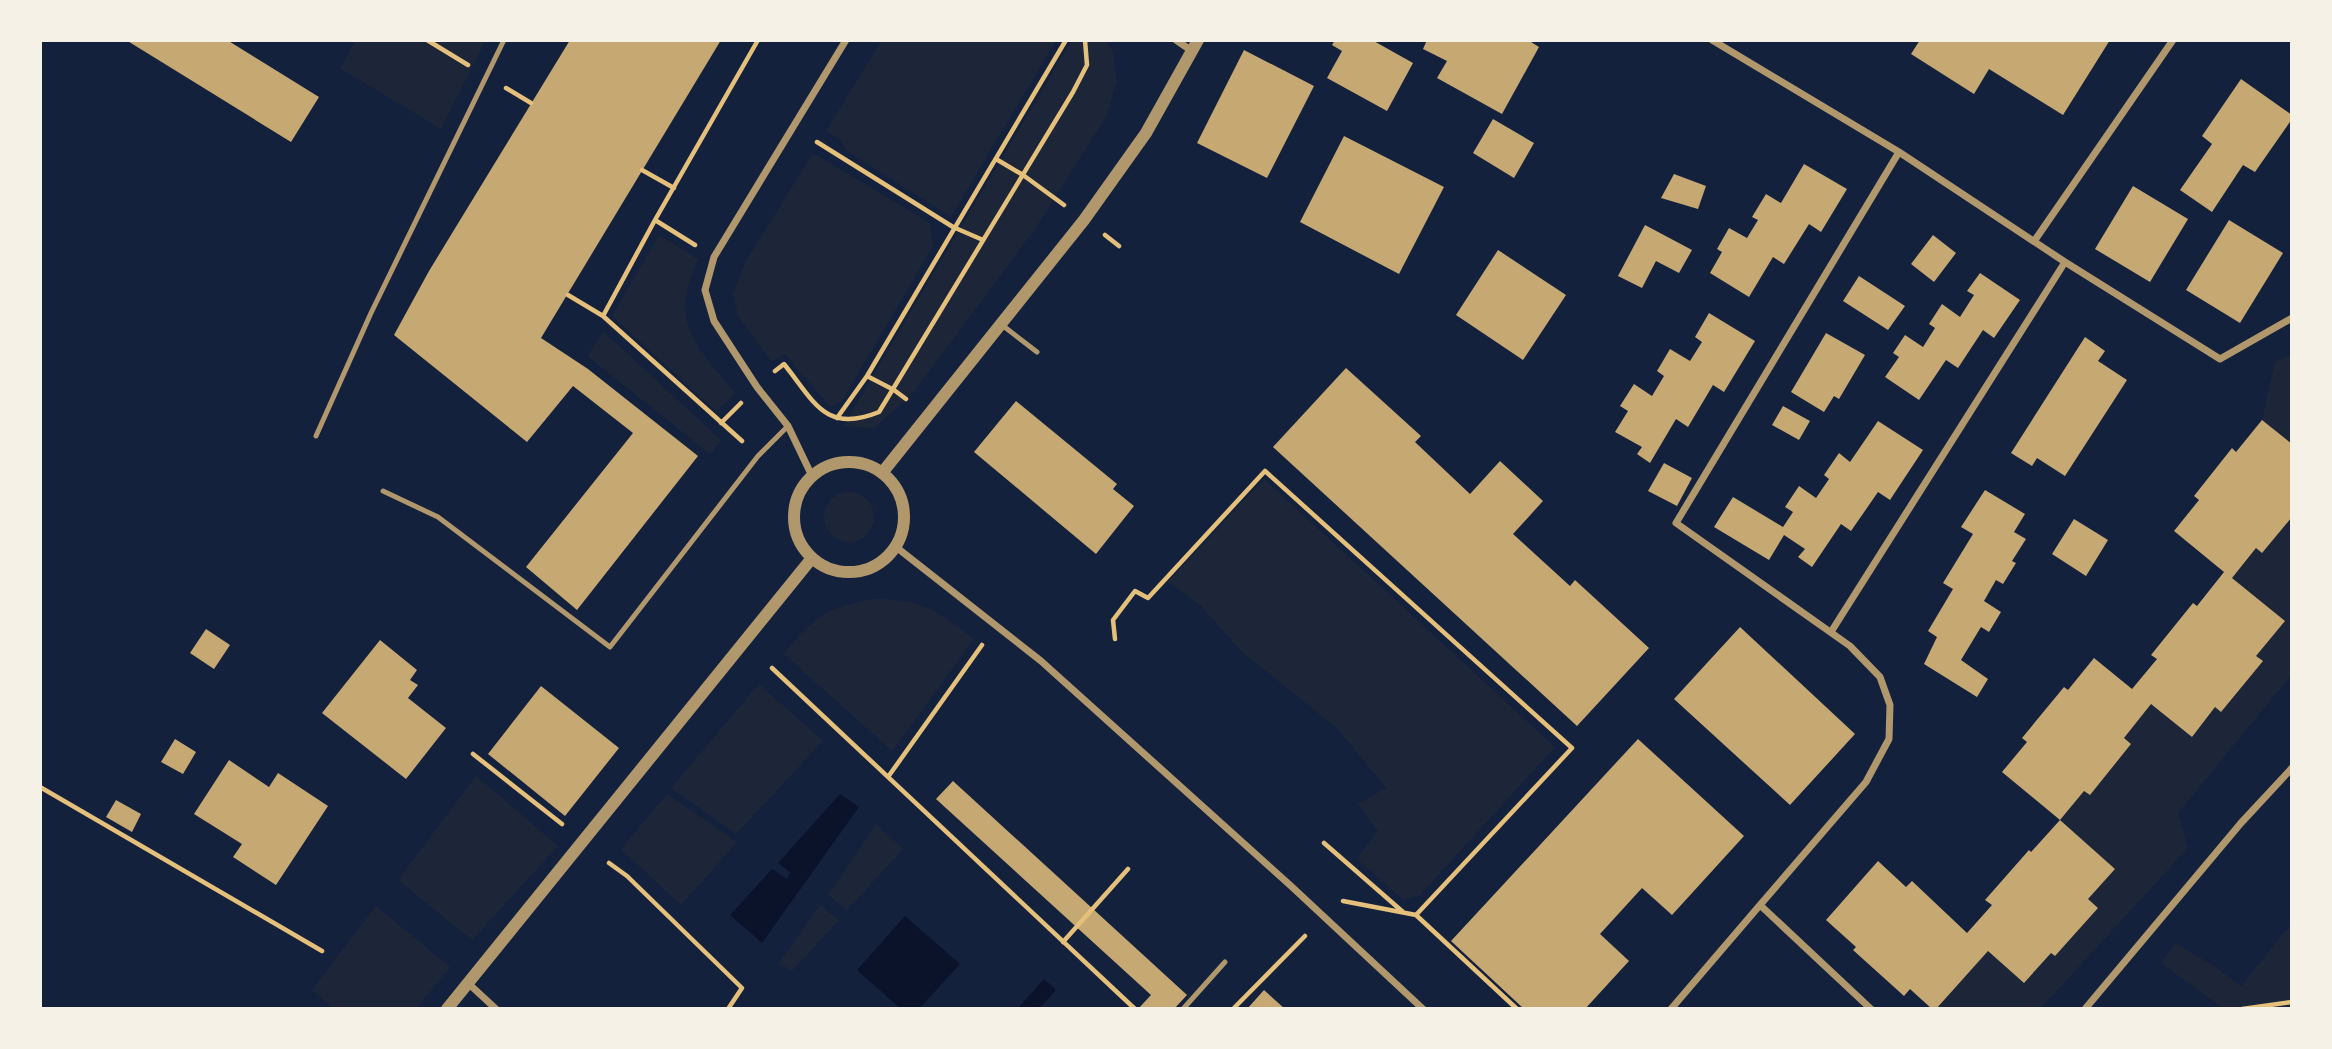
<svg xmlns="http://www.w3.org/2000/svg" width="2332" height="1049" viewBox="0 0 2332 1049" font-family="Figtree,sans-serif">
<rect width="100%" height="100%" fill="#14213d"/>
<path fill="#1d2539" d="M356 40H486L441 129 340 68Z
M882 40H1056L951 217 847 151 840 140 826 131Z
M1072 40H1105L1113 52 1117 81 1107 115 1037 226 913 393 874 428 843 426Z
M813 153 930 223 933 246 842 401 830 407 785 354 772 362 738 316 733 294 746 261Z
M659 235 698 259C668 323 696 345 735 393L717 412 612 316Z
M604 332 721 440 710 454 587 356Z
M2292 355V444L2262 420 2275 361Z
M1264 479 1555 747 1419 896 1403 900 1357 859 1378 831 1358 804 1386 788 1338 729 1242 652 1200 605 1168 582Z
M824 517a25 25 0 1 1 50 0a25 25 0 1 1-50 0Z
M2292 517V674L2178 813 2188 848 2040 1009H1936L1988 951 2024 983 2051 953 2098 908 2088 899 2115 869 2060 820 2084 791 2090 795 2131 744 2124 738 2151 704 2192 737 2215 707 2221 712 2262 661 2256 656 2285 621 2232 578 2256 548 2262 553Z
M874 599C923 599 936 610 974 639L892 751 784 654C813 617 827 607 874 599Z
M759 684 823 741 736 834 671 788Z
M476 776 558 846 472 940 398 880Z
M667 794 737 842 681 905 621 849Z
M876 824 903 849 847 910 828 895Z
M820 905 839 920 792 971 779 963Z
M376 906 450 967 416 1009H334L312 990Z
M2292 923V1009H2224L2161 963 2175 943 2214 966 2241 986Z"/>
<path fill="#0b132b" d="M840 794 859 807 762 943 730 915 772 869 787 879 790 872 778 863Z
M905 916 960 964 919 1009H901L857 970Z
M1044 979 1056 990 1039 1009H1017Z"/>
<path fill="#c6a872" d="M126 40H227L319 97 291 142Z
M570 40H721L541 338 588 369 698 456 577 610 526 567 633 433 573 386 527 442 394 335 429 271Z
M1335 40H1372L1413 63 1387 111 1327 78 1342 51 1332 45Z
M1427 40H1528L1539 47 1502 114 1437 78 1447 61 1423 49Z
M1920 40H2110L2063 115 1989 69 1974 94 1911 54Z
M1244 50 1314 86 1267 178 1197 143Z
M2241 79 2292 115V119L2255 172 2243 165 2212 212 2180 190 2212 144 2202 136Z
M1493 119 1534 143 1514 178 1473 153Z
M1344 136 1444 187 1399 274 1300 222Z
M1804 164 1847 189 1821 232 1809 224 1784 264 1773 257 1749 297 1710 273 1722 252 1717 249 1729 228 1747 238 1758 220 1752 217 1766 194 1781 203Z
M1674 174 1706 186 1698 209 1661 198Z
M2133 186 2188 219 2150 282 2095 249Z
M2229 220 2283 253 2240 323 2186 290Z
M1645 225 1692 250 1679 273 1656 261 1642 288 1618 276Z
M1933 235 1956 253 1934 282 1911 264Z
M1498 250 1566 295 1523 360 1456 315Z
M1980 273 2020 300 1994 338 1983 330 1958 368 1946 360 1919 400 1885 377 1899 357 1893 353 1905 335 1923 347 1935 328 1929 324 1942 304 1960 317 1974 295 1967 291Z
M1859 276 1905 306 1888 330 1843 301Z
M1709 313 1755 341 1724 392 1713 385 1688 427 1676 419 1650 463 1637 454 1642 447 1615 432 1628 411 1620 406 1634 384 1652 396 1664 376 1657 371 1670 349 1690 361 1702 342 1695 337Z
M1826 333 1865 355 1839 399 1834 396 1824 412 1791 392Z
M2085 337 2105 351 2098 361 2127 380 2065 476 2037 458 2032 466 2011 453Z
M1346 368 1421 436 1415 442 1470 494 1500 461 1543 501 1513 534 1570 586 1575 580 1649 648 1577 726 1273 447Z
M1016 401 1117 484 1113 489 1134 506 1096 554 974 452Z
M1783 406 1810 421 1799 440 1772 425Z
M2262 420 2292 444V517L2262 553 2256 548 2232 578 2285 621 2256 656 2263 661 2221 712 2215 707 2192 737 2151 704 2124 738 2131 744 2090 795 2084 791 2060 820 2002 772 2027 742 2022 738 2064 687 2068 690 2094 658 2132 689 2157 659 2151 655 2193 603 2197 606 2224 572 2174 531 2199 500 2194 496 2232 448 2236 452Z
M1878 421 1923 450 1890 500 1878 492 1851 531 1841 524 1812 567 1798 557 1805 549 1784 535 1769 560 1714 527 1733 497 1783 527 1793 512 1785 507 1799 486 1816 498 1829 479 1824 475 1839 453 1850 462Z
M1664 463 1692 478 1677 506 1648 491Z
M1985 490 2025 514 2014 532 2026 539 2012 561 2016 563 2003 584 1996 580 1984 601 2001 612 1989 632 1981 627 1961 660 1988 679 1977 697 1924 664 1937 637 1928 631 1953 589 1943 583 1973 534 1961 527Z
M2074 519 2108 540 2086 576 2052 554Z
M1740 627 1855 734 1790 805 1674 699Z
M206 629 230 645 214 669 190 653Z
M380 640 417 670 410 680 418 685 408 698 446 728 406 779 322 713Z
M541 686 619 748 565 816 488 754Z
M175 739 196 752 183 774 161 762Z
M1638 739 1744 836 1672 915 1642 888 1600 934 1629 961 1585 1009H1524L1451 941Z
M229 760 269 787 278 773 328 806 276 885 233 857 242 844 194 814Z
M953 781 1187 995 1174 1009H1138L1151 995 936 799Z
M116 800 141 814 132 832 106 817Z
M2060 820 2115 869 2088 899 2098 908 2055 956 2051 953 2024 983 1988 951 1936 1009H1932L1910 989 1904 996 1853 950 1856 947 1826 920 1878 861 1906 887 1912 881 1967 933 1992 905 1985 900 2029 850 2031 852Z
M1264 990 1275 1000 1285 1009H1247Z"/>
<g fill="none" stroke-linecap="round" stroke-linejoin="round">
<path stroke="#e5c07b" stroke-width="4.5" d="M427 40 468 65
M506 88 531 103
M817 142 953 227 983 240
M996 159 1023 175 1064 205
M642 170 674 188
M655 220 603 316 742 441
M1105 235 1119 246
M695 245 655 220 758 40
M568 295 603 316
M775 371 784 364C814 401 825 434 879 412L1073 92 1087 65 1085 40
M867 376 894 390 906 399
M837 418 867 376 1066 40
M721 423 741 403
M1115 639 1113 620 1135 591 1148 598 1265 471 1572 748 1416 915
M772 668 1135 1009
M473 754 562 824
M888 777 982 645
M40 787 322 951
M1324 843 1403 912
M609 863 627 876 742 988 728 1009
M1343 901 1416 915 1517 1009
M1063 942 1128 869
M1233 1009 1305 936
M2242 1009 2292 1002"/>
<path stroke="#b1986c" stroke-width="5" d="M1002 325 1037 352
M316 436 371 313 504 40
M383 491 438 517 610 647 758 456 788 426
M1183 1009 1225 962"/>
<path stroke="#b1986c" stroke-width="7" d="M1176 40 1192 51
M1712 40 1899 152 2065 262 2220 359 2292 318
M2035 240 2173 40
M812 476 788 426 757 387 714 321 705 290 714 257 846 40
M896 547 1041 661 1291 886 1423 1009
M1831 632 2065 262
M1760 905 1866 782 1889 739 1890 705 1880 677 1850 646 1676 523 1899 152
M469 984 496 1009
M1671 1009 1760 905 1871 1009
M2085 1009 2241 823 2292 768"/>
<path stroke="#b1986c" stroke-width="12" d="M794 517a55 55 0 1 1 110 0a55 55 0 1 1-110 0Z
M882 473 1084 220 1146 133 1198 40
M447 1009 812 558"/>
</g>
<rect width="2332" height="1049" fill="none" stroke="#f6f1e7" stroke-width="84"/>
</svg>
